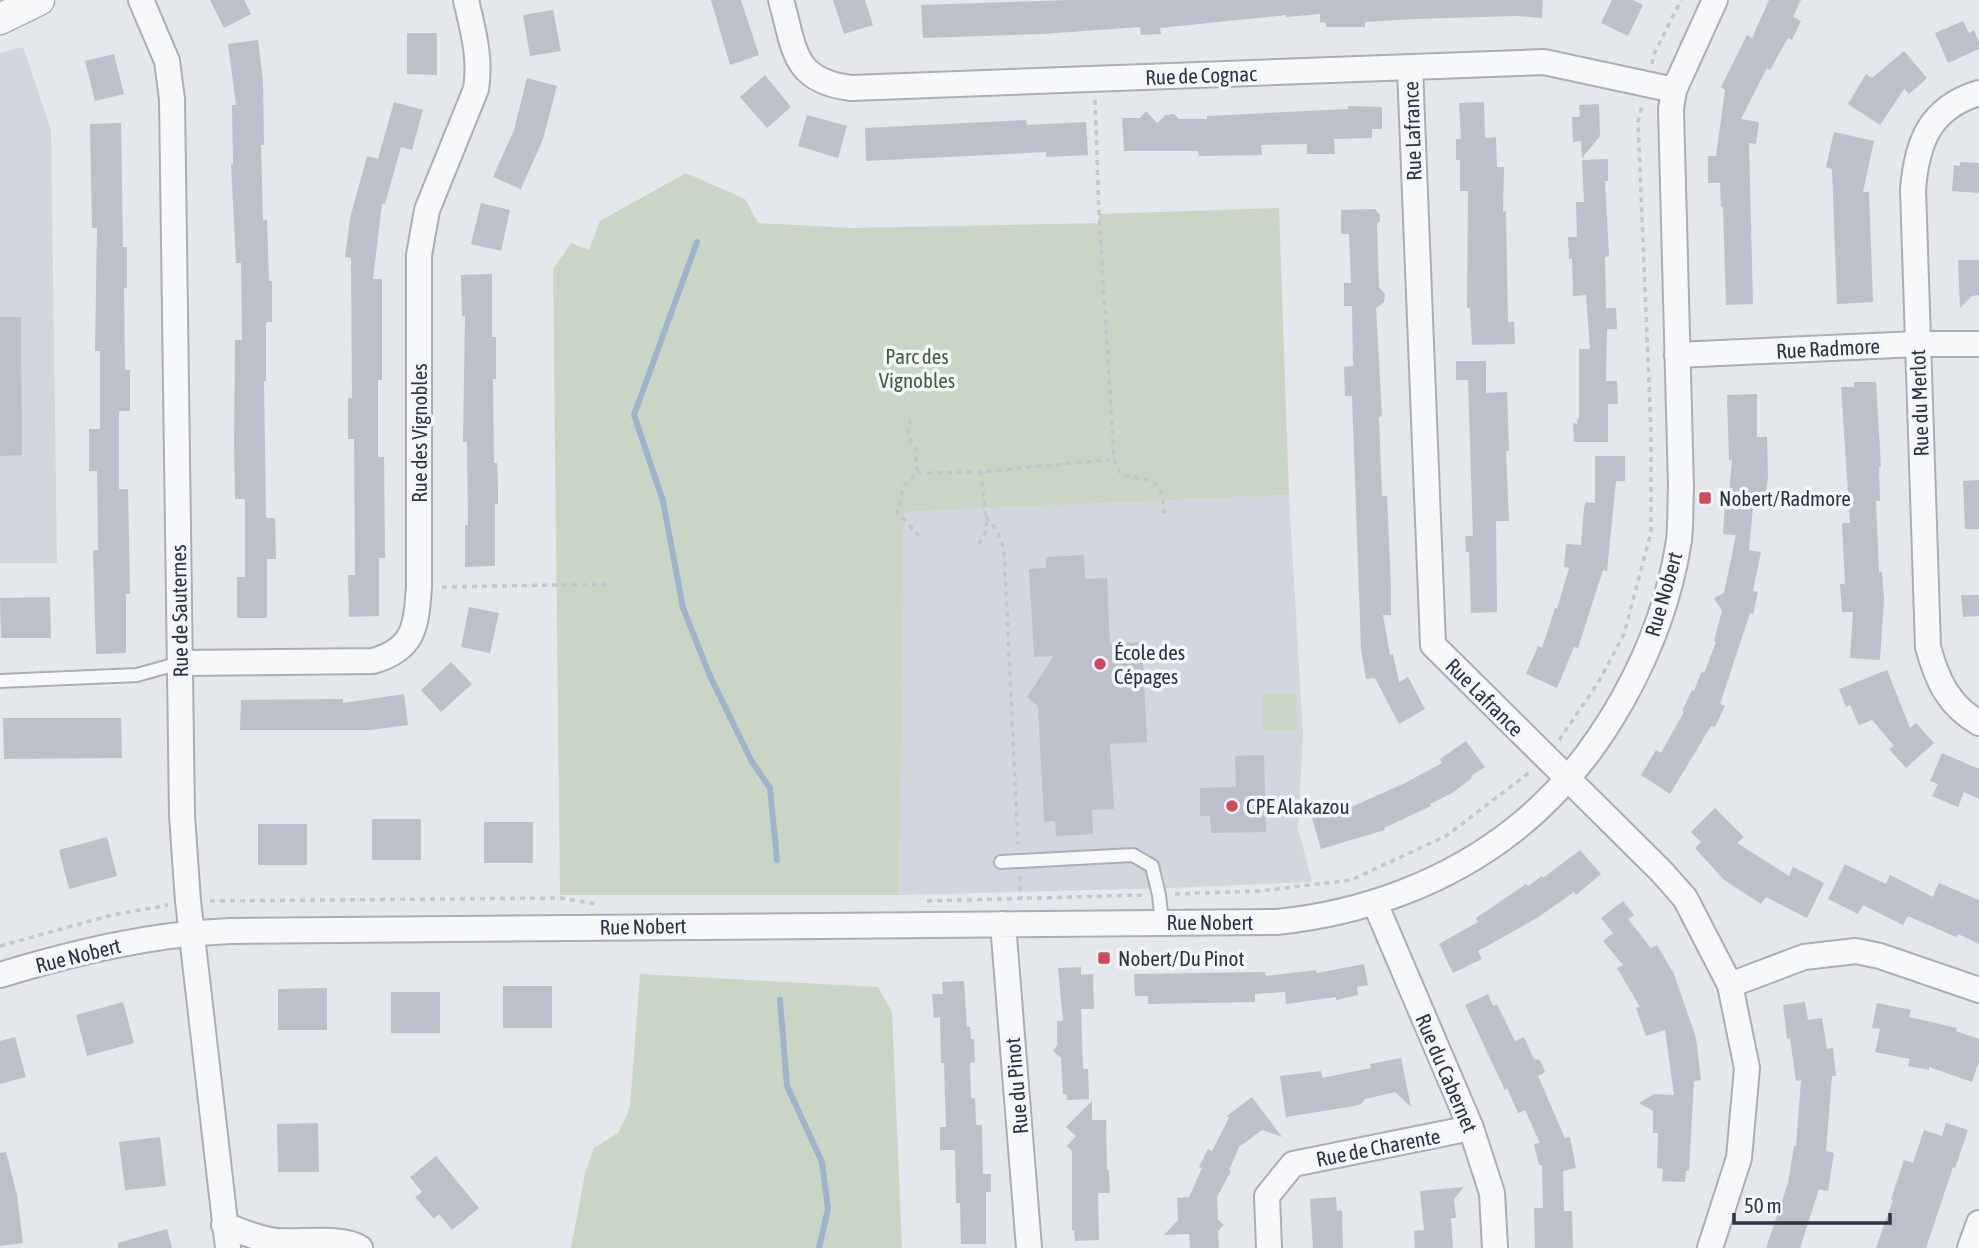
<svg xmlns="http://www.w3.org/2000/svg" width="1979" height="1248" viewBox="0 0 1979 1248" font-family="'Asap Condensed',sans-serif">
<rect width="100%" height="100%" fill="#e4e7ec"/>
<path fill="#d2d6de" d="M23 47 51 130 57 563H0V53Z
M1289 495 1303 735 1298 829 1312 882 1169 888 899 895 904 512Z"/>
<path fill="#c9d6c5" d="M686 173 745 199 758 223 850 228 1099 223V214L1279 208 1289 495 904 512 899 895H560L553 269 571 243 589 250 600 221Z
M1262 693H1296V730H1262Z
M640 974 878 987 892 1012 902 1248H571L585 1174 594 1148 618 1133 630 1108Z"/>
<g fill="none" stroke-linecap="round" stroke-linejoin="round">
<path stroke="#9fb4cc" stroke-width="6" d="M697 242 634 415 663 501 683 608 710 676 752 762 770 788 777 860
M780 1000 787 1086 822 1162 828 1209 819 1248"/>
</g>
<path fill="#bbc0ca" d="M210 0H244L251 14 224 28Z
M711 0H741L759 55 730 65Z
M833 0H865L873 25 844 34Z
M1070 0H1543L1542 18 1516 16 1414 19 1365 22V27H1326V23L1320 22V14L1286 17V15L1160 28 1161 34 1141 35 1140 27 1042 34 923 38 921 5Z
M1612 0H1633L1643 5 1628 36 1601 23Z
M1769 0H1801L1793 17 1801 21 1792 40 1788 38 1770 70 1767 68 1741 119 1759 122 1756 144 1749 143 1753 304 1726 305 1723 207H1721L1720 183H1708V156H1716L1725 90 1721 87 1747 35 1752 38Z
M553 10 561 51 530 56 523 15Z
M1963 21 1969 33 1974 30 1979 42V49L1948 63 1935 33Z
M407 33H437V75L407 74Z
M258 40 263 81 264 145H261L263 220H267L269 281H272V322H266V381H264L266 518H275L276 559H267V618H237V577H245V499H235L234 441 235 340H242L241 263H236L231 164H233L232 105H236L228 44Z
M1904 51 1927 78 1909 94 1904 89 1880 125 1848 104 1866 74 1872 78Z
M114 54 124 94 95 101 85 61Z
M765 75 791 107 767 128 740 97Z
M527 78 557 86 543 139 521 189 493 177 514 130Z
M394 102 423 110 412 150 401 147 385 204H382L373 279H382V380H378V457H384L385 558H379V616L349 617 348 575H355L354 439H348V398H352L351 258 345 257 350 218 367 156 378 159Z
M1484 102 1485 138 1496 137 1497 167H1504L1503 212 1506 211 1508 322H1514L1515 344 1472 345 1470 308H1467L1468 191H1460V160H1456V139H1461L1459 103Z
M1599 104 1600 136 1582 158 1581 141 1573 142 1572 117H1580L1579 105Z
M1348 106 1382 107V129H1372V138L1334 139 1335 154H1307V144L1261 145 1262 155 1199 156 1198 151H1124L1122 118H1140L1146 111 1157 123 1166 115 1174 114 1179 119H1207V116L1348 109Z
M807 115 847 126 838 158 798 146Z
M1026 120 1027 125 1086 122 1088 155 1046 157V152L866 161 865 128Z
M121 123 123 247H127V288H124L125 370H130V411H119V489H128L130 594H126V653L96 654 93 550H98L97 471H89V429H100V351H95L97 228H92L90 124Z
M1834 132 1874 141 1863 192H1869L1873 302 1837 304 1832 169 1826 167Z
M1608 159V181H1605L1609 256 1605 257 1606 308H1616L1617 329H1607L1606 381H1617L1618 404H1608V442H1574L1573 423 1577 424V419H1579V349H1590L1586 295 1573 296 1572 259H1569L1568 237H1577L1576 202H1584L1582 160Z
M1960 162 1979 163V193L1952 191 1954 165 1960 166Z
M481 203 510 210 501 251 471 244Z
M1375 209 1380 215V221L1377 224 1379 287 1385 294 1384 302 1376 308 1382 416 1379 417 1382 496H1387L1391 587V615H1383L1390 655 1393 654 1399 682 1408 677 1425 709 1399 724 1375 678 1366 679 1361 649 1352 396H1345L1344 367 1353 366 1352 306H1344V283H1351L1349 234H1341V210Z
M1958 260H1979V295L1972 296 1960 308Z
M492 274V337H496V379H493L494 463H497L498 483V504H495V566L465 567V525H468L467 442H463L465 316H462L461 275Z
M0 317H21L22 455 0 456Z
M1456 361H1486V393L1507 392 1509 451H1506L1509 521H1496L1497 612 1471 613 1469 552H1466L1465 536H1473L1468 380H1456Z
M1854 382H1876L1881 467H1879L1880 501H1876L1879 572H1882L1884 599 1880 660 1850 658 1853 612H1842L1840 584H1845L1842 523H1850L1841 387H1854Z
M1757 394V437H1767L1768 476 1766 497 1754 496 1749 550 1761 552 1753 591 1758 592 1753 614 1750 613 1720 704 1725 706 1715 727 1711 726 1670 794 1641 775 1656 750 1661 753 1684 712 1682 711 1692 690 1694 691 1701 673 1705 671 1716 642 1714 641 1722 611 1714 598 1724 593 1736 535 1723 534 1725 504 1728 505 1732 460H1729L1727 395Z
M1595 456H1625V481H1616L1607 571 1603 570 1578 648 1574 647 1557 688 1526 674 1538 646 1542 648 1555 608 1557 609 1569 568 1564 567 1566 544 1581 545 1584 508 1586 502 1595 503Z
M1979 480V529H1965L1963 481Z
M1084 555 1085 579 1107 578 1110 644 1142 642 1147 742 1110 744 1114 809 1092 810 1093 834 1056 836 1055 821 1044 822 1038 706 1027 697 1054 656 1034 657 1029 569 1046 568V557Z
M1961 595H1979V616L1963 617Z
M50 597 51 638H1L0 598Z
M469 607 499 613 490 653 461 647Z
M451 662 472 684 441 712 421 690Z
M1887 670 1910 728 1916 723 1934 743 1906 768 1889 749 1894 746 1872 720 1859 725 1850 705 1846 707 1839 689Z
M404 694 408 725 371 730H240L241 700 343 699V703Z
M3 718H121L122 758 4 759Z
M1466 741 1485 767 1471 776 1472 778 1452 793 1430 804 1431 806 1384 828 1385 830 1321 849 1312 818 1349 808 1403 784 1442 763 1440 759Z
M1942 753 1979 769V799L1964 792 1958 807 1932 796 1938 784 1930 781Z
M1264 755 1266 832 1211 833 1210 816H1200V788L1236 787 1235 756Z
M1715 808 1744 837 1737 843 1789 876 1793 867 1824 883 1807 918 1766 897 1761 904 1724 880 1695 848 1701 842 1691 832Z
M372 819H421V860H372Z
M484 822H533V863H484Z
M258 824H307V865H258Z
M107 837 117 876 69 889 59 850Z
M1580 850 1601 874 1576 895 1574 892 1537 918 1478 951 1482 959 1453 973 1439 944 1478 922 1476 918 1526 884 1528 886 1542 876 1543 878Z
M1845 864 1886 884 1890 875 1933 897 1939 883 1979 900V944L1958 934 1956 937 1908 916 1903 925 1863 905 1858 914 1828 899Z
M1623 901 1634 915 1628 919 1651 948 1657 945 1674 974 1696 1038 1701 1080 1694 1081 1689 1171H1686L1685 1182 1662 1181 1663 1169 1657 1168 1658 1133H1653V1111L1639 1103 1654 1094 1674 1095 1665 1030 1646 1036 1636 1008 1640 1007 1617 968 1623 965 1603 941 1613 933 1601 918Z
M1364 964 1368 985 1357 987 1358 995 1336 1000V997L1286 1004 1285 992 1255 994V1002L1148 1004V996H1135L1134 974 1265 972 1266 976 1316 970 1317 973Z
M1081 967V975L1093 974 1094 1009H1081L1083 1069H1088L1089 1099 1067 1100 1066 1094H1063L1061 1058 1053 1051 1057 1045V1021H1063L1058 968Z
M964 981 967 1027H970L971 1039H974L975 1062 970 1063 971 1098H975L976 1125H982L983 1174H991V1192H986V1244H961L960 1203H956L955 1150H940V1127H946L944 1063H941L940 1017 934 1018 932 994H943L942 982Z
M503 986H552V1028H503Z
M327 988V1030H278V989Z
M391 992H440V1033H391Z
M1488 994 1493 1006 1497 1004 1515 1041 1524 1037 1534 1059 1540 1060 1545 1072 1538 1076 1565 1138 1570 1137 1576 1168 1563 1171 1564 1211H1572L1573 1248H1535L1534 1208H1543L1542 1165H1539L1534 1144 1540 1143 1525 1110 1518 1113 1507 1088 1505 1090 1465 1005Z
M123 1002 134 1043 87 1056 76 1015Z
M1805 1002 1808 1020 1822 1018 1827 1049 1833 1048 1836 1076H1832L1826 1151 1834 1153 1828 1191 1819 1189 1800 1248H1766L1788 1183 1794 1146H1796L1801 1080 1796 1081 1790 1038 1787 1039 1783 1005Z
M1877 1003 1911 1010 1909 1017 1957 1028 1956 1031 1979 1039V1061L1972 1082 1929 1067V1070L1908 1066 1910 1059 1875 1052 1880 1029 1872 1028Z
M15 1037 26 1077 0 1084V1041Z
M1401 1058 1411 1107 1395 1092 1365 1099 1361 1104 1354 1106 1286 1117 1280 1076 1321 1071 1322 1078 1371 1068 1370 1064Z
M1252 1097 1282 1137 1262 1130 1239 1147 1229 1170 1231 1171 1217 1197 1218 1220 1224 1225 1218 1231 1219 1248H1190L1189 1234 1164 1235 1178 1220 1177 1198 1189 1197 1202 1168 1199 1167 1208 1149 1212 1151 1229 1118 1227 1116Z
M1092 1101V1120H1106L1107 1170H1109L1110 1193H1098L1099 1240 1075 1241 1074 1230H1072V1151L1067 1146 1076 1136 1066 1127Z
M318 1123 319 1172H278L277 1124Z
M1946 1123 1968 1130 1955 1168 1953 1167 1926 1248H1876L1893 1200 1891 1199 1904 1160 1913 1163 1924 1130 1942 1136Z
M160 1137 166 1186 125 1190 119 1142Z
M6 1152 17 1195 23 1243 0 1246V1153Z
M436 1156 479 1208 452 1230 439 1214 434 1219 415 1197 422 1192 410 1177Z
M1464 1187 1454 1199 1456 1218H1451L1453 1248H1415L1414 1231 1424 1230 1420 1191Z
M1336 1197 1337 1211 1342 1210 1343 1248H1313L1310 1199Z
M167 1229 172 1248H118V1243Z"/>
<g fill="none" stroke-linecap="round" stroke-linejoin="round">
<g stroke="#a9aeb7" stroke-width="16">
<path id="service" d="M0 681 137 675 180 663
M1001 862 1133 855 1152 866 1159 895 1162 923"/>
</g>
<g stroke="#a9aeb7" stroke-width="28">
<path id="minor" d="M141 0 167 61 172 99 182 816 188 901 228 1248
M781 0C795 49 792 81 851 88L1544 62 1674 90
M1410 68 1433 645 1661 871 1685 898 1730 985 1747 1068 1739 1158 1710 1248
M1979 93C1929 108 1917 143 1913 189L1928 647C1937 680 1948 705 1979 723
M1677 355 1917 344H1979
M180 663 373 661C415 649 416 626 419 587V255L427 210 476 89C481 57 473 31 466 0
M1375 903 1471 1128 1492 1193 1495 1248
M1003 924 1029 1248
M0 975C76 952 151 934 230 931L1277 922C1363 913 1447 883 1515 829 1600 762 1663 646 1679 540 1681 523 1680 505 1681 487L1671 109 1674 90 1715 0
M1730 985 1804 957 1856 951 1880 956 1979 990
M224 1225C242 1231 259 1240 278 1241 299 1243 343 1236 360 1248
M1269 1248 1267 1196 1293 1164 1471 1128
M1970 1248 1979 1223"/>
</g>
<g stroke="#a9aeb7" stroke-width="33">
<path id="tertiary" d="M0 19 39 0"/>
</g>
<path stroke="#c2c5cb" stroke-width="3.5" stroke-dasharray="5 5" stroke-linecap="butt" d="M1652 64 1654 54 1681 0
M1095 100 1099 214 1114 459 1121 475C1158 482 1162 477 1164 517
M910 419 908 437 916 449 917 473 904 485 897 512 921 538
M917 473 981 472
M986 517 997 530 1004 549 1018 844
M979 544 987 530 981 472 1114 459
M442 587 612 584
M1559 740 1598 683 1624 634 1651 532V433L1638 122 1642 106
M1020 876 1021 899
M1175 894 1260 891 1351 880 1446 836 1530 772
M210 901 560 898 597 904
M927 901 1143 895
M0 946 112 915 168 905"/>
<use href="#service" stroke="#f7f8fa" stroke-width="12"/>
<use href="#minor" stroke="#f7f8fa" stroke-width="24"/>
<use href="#tertiary" stroke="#f7f8fa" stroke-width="30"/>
</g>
<g fill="#d1495b" stroke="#f4f6f9" stroke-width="2.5">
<rect x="1698" y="491" width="14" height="14" rx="3.5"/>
<circle cx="1100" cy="664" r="7"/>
<circle cx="1232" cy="806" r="7"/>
<rect x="1097" y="951" width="14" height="14" rx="3.5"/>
</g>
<g text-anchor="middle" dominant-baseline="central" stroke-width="7" stroke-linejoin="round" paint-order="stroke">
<g font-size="21" fill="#2b3445" stroke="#f4f6f9">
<text transform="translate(1201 75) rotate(-2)">Rue de Cognac</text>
<text transform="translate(1412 131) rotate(-92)">Rue Lafrance</text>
<text transform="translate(1828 348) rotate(-3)">Rue Radmore</text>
<text transform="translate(1919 403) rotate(-92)">Rue du Merlot</text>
<text transform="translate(419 433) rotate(-90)">Rue des Vignobles</text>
<text transform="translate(1663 594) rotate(-74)">Rue Nobert</text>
<text transform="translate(179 611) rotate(-91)">Rue de Sauternes</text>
<text transform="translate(1485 697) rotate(45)">Rue Lafrance</text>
<text x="1210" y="922">Rue Nobert</text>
<text transform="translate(643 926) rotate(-1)">Rue Nobert</text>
<text transform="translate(78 955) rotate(-14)">Rue Nobert</text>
<text transform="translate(1447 1073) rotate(67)">Rue du Cabernet</text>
<text transform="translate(1016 1086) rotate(-95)">Rue du Pinot</text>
<text transform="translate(1378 1147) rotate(-11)">Rue de Charente</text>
</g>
<g font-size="21" fill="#3f6138" stroke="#f4f6f9">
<text x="917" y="356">Parc des<tspan x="917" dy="24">Vignobles</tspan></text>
</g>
<g font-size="21" fill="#2b3445" stroke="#f4f6f9" text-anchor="start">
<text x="1719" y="498">Nobert/Radmore</text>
<text x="1114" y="652">École des<tspan x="1114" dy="24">Cépages</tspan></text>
<text x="1246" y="806">CPE Alakazou</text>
<text x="1118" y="958">Nobert/Du Pinot</text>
</g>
</g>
<path d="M1734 1213v10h156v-10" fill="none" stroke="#2b3445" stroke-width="3.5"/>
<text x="1744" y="1213" font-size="21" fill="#2b3445" stroke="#f4f6f9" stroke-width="5" paint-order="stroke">50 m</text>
</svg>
